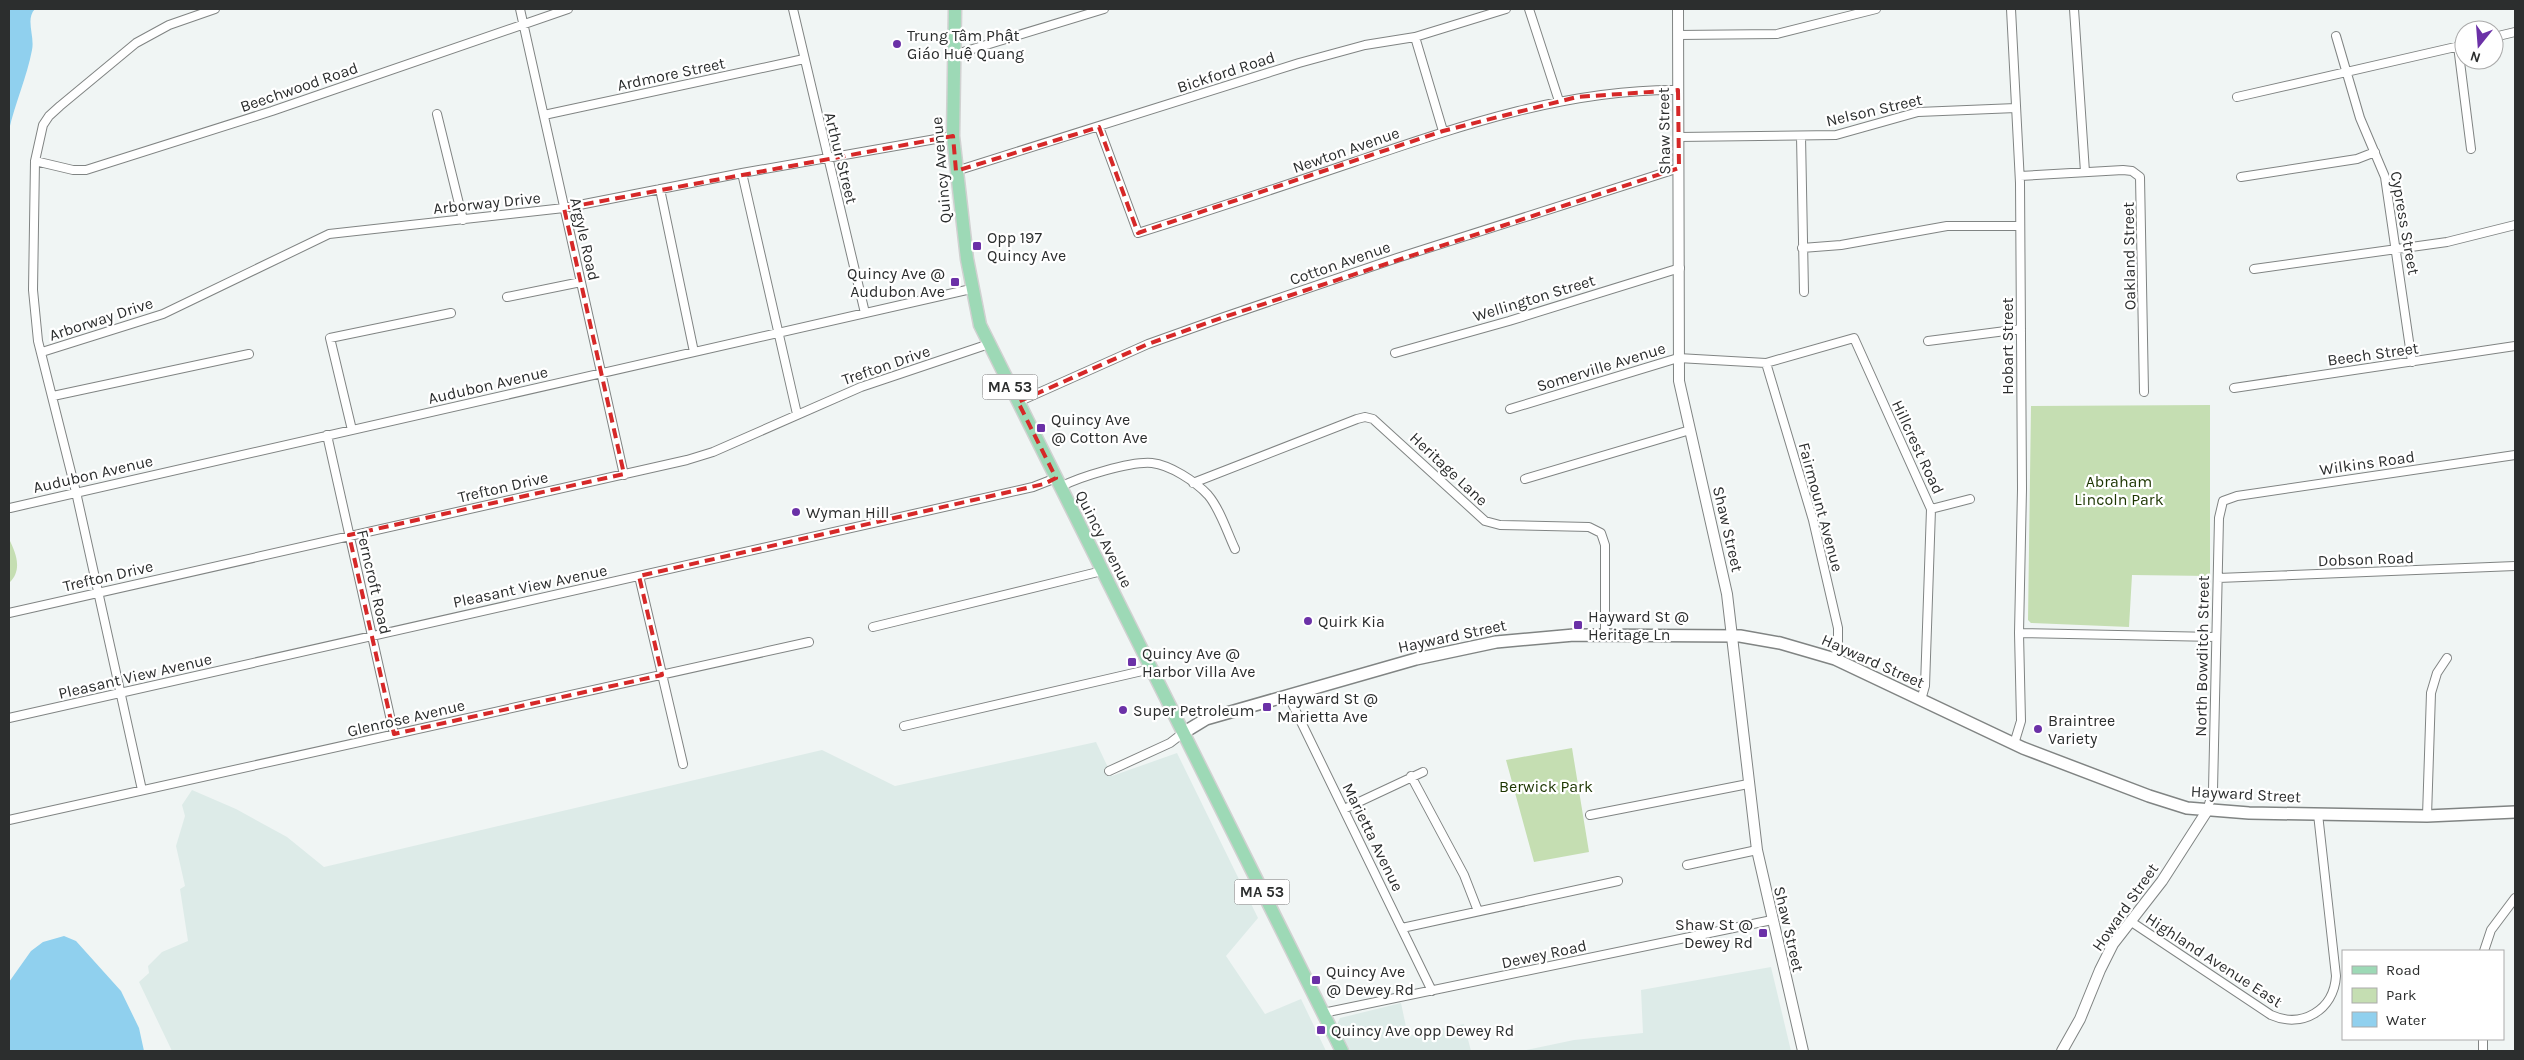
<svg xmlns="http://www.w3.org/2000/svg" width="2524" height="1060" viewBox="0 0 2524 1060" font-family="Karla,sans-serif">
<rect width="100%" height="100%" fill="#f0f5f4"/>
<path fill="#ddebe8" d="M1096 742 1112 776 1177 753 1258 918 1226 956 1265 1014 1301 999 1326 1051H172L139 982 149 973 148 966 162 952 188 941 180 889 185 886 176 846 185 816 182 805 192 790 236 809 287 837 324 867 822 750 895 786Z
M1771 967 1791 1051H1522L1574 1040 1643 1033 1641 990Z
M1401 1003 1408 1036 1464 1024 1471 1051H1350L1337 1025 1340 1018Z"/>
<path fill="#c5deb2" d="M2210 405V576L2132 575 2129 627 2031 623 2028 620 2031 406Z
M9 539C16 553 23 570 9 583Z
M1572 748 1589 852 1534 862 1506 760Z"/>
<path fill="#90d0ee" d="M9 9H35C25 19 35 36 32 50 27 77 15 103 9 130Z
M64 936 76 941 121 991 139 1028 144 1051H9V982L31 951 43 942Z"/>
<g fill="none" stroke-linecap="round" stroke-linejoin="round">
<g stroke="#808483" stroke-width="10">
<path id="minor" d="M520 9 624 475
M793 9 865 313
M1529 9 1559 101
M2011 9 2020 183 2022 489 2019 633 2021 721 2014 744
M2074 9 2085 172
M1678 35 1777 34 1876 9
M2336 36 2360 118 2385 177 2412 362
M1415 37 1443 131
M2494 37 2515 32
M2458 46 2471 149
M953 55 1104 9
M2237 97 2464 45
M437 114 463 220
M544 115 804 59
M1099 127 1138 233C1211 210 1283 186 1354 162 1460 126 1566 89 1678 90
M1801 136 1804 292
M1678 137 1836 135 1918 112 2016 108
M35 161 73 170H86L272 111 568 9
M956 171 1299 63 1365 45 1415 37 1506 9
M742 173 797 414
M2020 176 2123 170 2132 171 2140 177 2144 392
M2241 177 2357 159 2375 152
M660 189 694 352
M1802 248 1841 245 1947 226H2020
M2254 269 2447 242 2515 225
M507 297 581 282
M1928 341 2021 329
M42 352 163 314 329 234 564 208 742 173 953 136
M1395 353 1509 321 1680 268
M1766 363 1813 520 1838 628V645L1835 659
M2234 388 2515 346
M53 396 249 354
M1018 402 1148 344 1221 318 1397 258 1679 168
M1510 409 1678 358 1766 363 1854 338 1931 509 1925 686 1921 700
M352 430 330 338 451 313
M327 435 394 734
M1525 479 1690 430
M1193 483 1357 419 1365 417 1373 419 1485 521 1500 525 1589 527 1601 533 1605 545V635
M1060 487C1079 477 1131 461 1152 463 1170 465 1195 481 1208 495 1220 509 1227 532 1235 549
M10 508 971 289
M1931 509 1970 499
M639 576 683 764
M2218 578 2515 566
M9 613 687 460 713 452 861 387 989 344
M873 627 1102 571
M2019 633 2216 637
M1288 695 1432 991
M9 718C350 641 691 562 1033 487L1056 478
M904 726 1151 669
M1109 771 1170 743 1183 733
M1411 776 1464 875 1478 911
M142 790 76 492 38 341 33 290 35 161 43 125 49 116 60 106 136 43 169 25 215 9
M1344 809 1423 772
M2207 811 2213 790 2219 518 2223 501 2237 496 2515 455
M1590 815 1748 784
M2427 816 2431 693 2437 673 2447 658
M9 820 809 642
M1687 865 1757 850
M2130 921 2271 1015C2302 1029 2334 1010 2336 976L2318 814
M1402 928 1618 881
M2484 951 2491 930 2515 898
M1323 1013 1772 920
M2483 1039V1051"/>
</g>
<g stroke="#808483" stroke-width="12">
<path id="tertiary" d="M1678 9 1679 381 1727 594 1757 850 1803 1051
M2062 1051 2080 1019 2100 970 2113 944 2162 881 2207 811"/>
</g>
<g stroke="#808483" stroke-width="14">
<path id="secondary" d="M1183 733 1206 719 1416 659 1496 642 1574 635 1740 636 1780 643 1835 659 2023 748 2149 796 2187 808 2249 813 2427 816 2515 812"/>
</g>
<g stroke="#d1d1d1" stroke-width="15">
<path id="primary" d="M955 9 953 136 967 259 980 325 1342 1051"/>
</g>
<use href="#minor" stroke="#fff" stroke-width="8"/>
<use href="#tertiary" stroke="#fff" stroke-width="10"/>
<use href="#secondary" stroke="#fff" stroke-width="11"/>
<use href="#primary" stroke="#9dd9b6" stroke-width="12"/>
</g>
<path fill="none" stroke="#d62828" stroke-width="4" stroke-dasharray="10 6" stroke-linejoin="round" d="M1678 90 1679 168 1221 318 1148 344 1018 402 1056 478 1044 484 639 576 662 675 394 734 349 535 624 474 564 208 953 136 956 171 1099 127 1138 233 1443 131 1577 97Z"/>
<g fill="#6b31a7" stroke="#fff" stroke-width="2">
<circle cx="897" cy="44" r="5"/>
<rect x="972" y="241" width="10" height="10" rx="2.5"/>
<rect x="950" y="277" width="10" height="10" rx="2.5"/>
<rect x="1036" y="423" width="10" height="10" rx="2.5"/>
<circle cx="796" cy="512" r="5"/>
<circle cx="1308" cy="621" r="5"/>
<rect x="1573" y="620" width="10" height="10" rx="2.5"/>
<rect x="1127" y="657" width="10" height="10" rx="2.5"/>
<rect x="1262" y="702" width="10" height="10" rx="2.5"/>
<circle cx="1123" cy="710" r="5"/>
<circle cx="2038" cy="729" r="5"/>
<rect x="1758" y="928" width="10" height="10" rx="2.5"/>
<rect x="1311" y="975" width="10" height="10" rx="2.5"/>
<rect x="1316" y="1025" width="10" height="10" rx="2.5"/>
</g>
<g text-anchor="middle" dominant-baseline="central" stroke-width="4.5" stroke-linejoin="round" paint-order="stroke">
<g fill="#fff" stroke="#6b6d6d" stroke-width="1">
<rect x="982.5" y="374.5" width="55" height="25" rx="4"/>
<rect x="1234.5" y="879.5" width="55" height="25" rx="4"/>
</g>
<g font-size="15" font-weight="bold" fill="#2c2e2e">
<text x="1010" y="387">MA 53</text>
<text x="1262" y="892">MA 53</text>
</g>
<g font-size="16" fill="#2c2e2e" stroke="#fff" text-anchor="start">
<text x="907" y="35">Trung Tâm Phật<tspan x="907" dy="18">Giáo Huệ Quang</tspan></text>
<text x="987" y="237">Opp 197<tspan x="987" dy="18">Quincy Ave</tspan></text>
<text x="945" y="273" text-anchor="end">Quincy Ave @<tspan x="945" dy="18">Audubon Ave</tspan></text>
<text x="1051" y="419">Quincy Ave<tspan x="1051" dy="18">@ Cotton Ave</tspan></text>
<text x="806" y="512">Wyman Hill</text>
<text x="1588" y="616">Hayward St @<tspan x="1588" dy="18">Heritage Ln</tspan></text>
<text x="1318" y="621">Quirk Kia</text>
<text x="1142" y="653">Quincy Ave @<tspan x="1142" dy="18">Harbor Villa Ave</tspan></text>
<text x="1277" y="698">Hayward St @<tspan x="1277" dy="18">Marietta Ave</tspan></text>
<text x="1133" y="710">Super Petroleum</text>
<text x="2048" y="720">Braintree<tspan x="2048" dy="18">Variety</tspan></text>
<text x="1753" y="924" text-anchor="end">Shaw St @<tspan x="1753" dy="18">Dewey Rd</tspan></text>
<text x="1326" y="971">Quincy Ave<tspan x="1326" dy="18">@ Dewey Rd</tspan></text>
<text x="1331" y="1030">Quincy Ave opp Dewey Rd</text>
</g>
<g font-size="16" fill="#2c2e2e" stroke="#fff">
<text transform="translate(1226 72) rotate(-18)">Bickford Road</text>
<text transform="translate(671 74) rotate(-12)">Ardmore Street</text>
<text transform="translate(299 87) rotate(-19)">Beechwood Road</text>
<text transform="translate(1874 110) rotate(-13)">Nelson Street</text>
<text transform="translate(1664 131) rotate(-91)">Shaw Street</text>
<text transform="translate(1346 150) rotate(-19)">Newton Avenue</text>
<text transform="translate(841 158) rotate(76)">Arthur Street</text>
<text transform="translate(941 170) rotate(-95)">Quincy Avenue</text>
<text transform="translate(487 203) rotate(-6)">Arborway Drive</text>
<text transform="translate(2405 223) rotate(80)">Cypress Street</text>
<text transform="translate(585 239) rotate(77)">Argyle Road</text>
<text transform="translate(2129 256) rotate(-91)">Oakland Street</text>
<text transform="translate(1340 263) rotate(-19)">Cotton Avenue</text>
<text transform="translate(1534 298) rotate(-17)">Wellington Street</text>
<text transform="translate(101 319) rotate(-18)">Arborway Drive</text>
<text transform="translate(2007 346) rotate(-90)">Hobart Street</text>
<text transform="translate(2373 354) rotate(-8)">Beech Street</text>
<text transform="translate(886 365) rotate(-19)">Trefton Drive</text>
<text transform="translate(1601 367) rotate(-17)">Somerville Avenue</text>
<text transform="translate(488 385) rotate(-13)">Audubon Avenue</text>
<text transform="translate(1918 447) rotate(65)">Hillcrest Road</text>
<text transform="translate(2367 463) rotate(-8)">Wilkins Road</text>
<text transform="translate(1449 469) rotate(43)">Heritage Lane</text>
<text transform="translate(93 474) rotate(-13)">Audubon Avenue</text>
<text transform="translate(503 487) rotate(-13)">Trefton Drive</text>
<text transform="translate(1821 507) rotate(75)">Fairmount Avenue</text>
<text transform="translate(1728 529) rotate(77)">Shaw Street</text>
<text transform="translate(1104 539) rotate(63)">Quincy Avenue</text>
<text transform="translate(2366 559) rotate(-2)">Dobson Road</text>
<text transform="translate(108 576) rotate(-13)">Trefton Drive</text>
<text transform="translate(374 582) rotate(77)">Ferncroft Road</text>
<text transform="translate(530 586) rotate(-12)">Pleasant View Avenue</text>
<text transform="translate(1452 636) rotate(-12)">Hayward Street</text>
<text transform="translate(2202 656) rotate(-89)">North Bowditch Street</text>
<text transform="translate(1873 661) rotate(24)">Hayward Street</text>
<text transform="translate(135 676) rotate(-13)">Pleasant View Avenue</text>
<text transform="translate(406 718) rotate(-13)">Glenrose Avenue</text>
<text transform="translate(2246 794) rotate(3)">Hayward Street</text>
<text transform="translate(1373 837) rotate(64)">Marietta Avenue</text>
<text transform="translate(2125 907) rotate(-55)">Howard Street</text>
<text transform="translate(1789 929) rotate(77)">Shaw Street</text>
<text transform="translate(1544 954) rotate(-12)">Dewey Road</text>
<text transform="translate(2214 960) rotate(33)">Highland Avenue East</text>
</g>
<g font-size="16" fill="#1c3500" stroke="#fff">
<text x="2119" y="481">Abraham<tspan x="2119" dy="18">Lincoln Park</tspan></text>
<text x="1546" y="786">Berwick Park</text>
</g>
</g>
<rect width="2524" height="1060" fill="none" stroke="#2c2e2e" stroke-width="20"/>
<rect x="2342" y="950" width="162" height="90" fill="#ffffff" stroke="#ababab"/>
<rect x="2352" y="966" width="25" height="8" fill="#9dd9b6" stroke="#ababab"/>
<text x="2386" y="975" font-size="15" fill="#2c2e2e">Road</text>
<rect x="2352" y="988" width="25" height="15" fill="#c5deb2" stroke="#ababab"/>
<text x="2386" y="1000" font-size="15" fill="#2c2e2e">Park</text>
<rect x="2352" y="1012" width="25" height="15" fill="#90d0ee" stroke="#ababab"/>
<text x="2386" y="1025" font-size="15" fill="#2c2e2e">Water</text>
<g transform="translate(2479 45) rotate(197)"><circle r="24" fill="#ffffff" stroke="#ababab"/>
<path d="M0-4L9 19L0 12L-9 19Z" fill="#6b31a7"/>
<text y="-8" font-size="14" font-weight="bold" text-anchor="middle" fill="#2c2e2e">N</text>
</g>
</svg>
